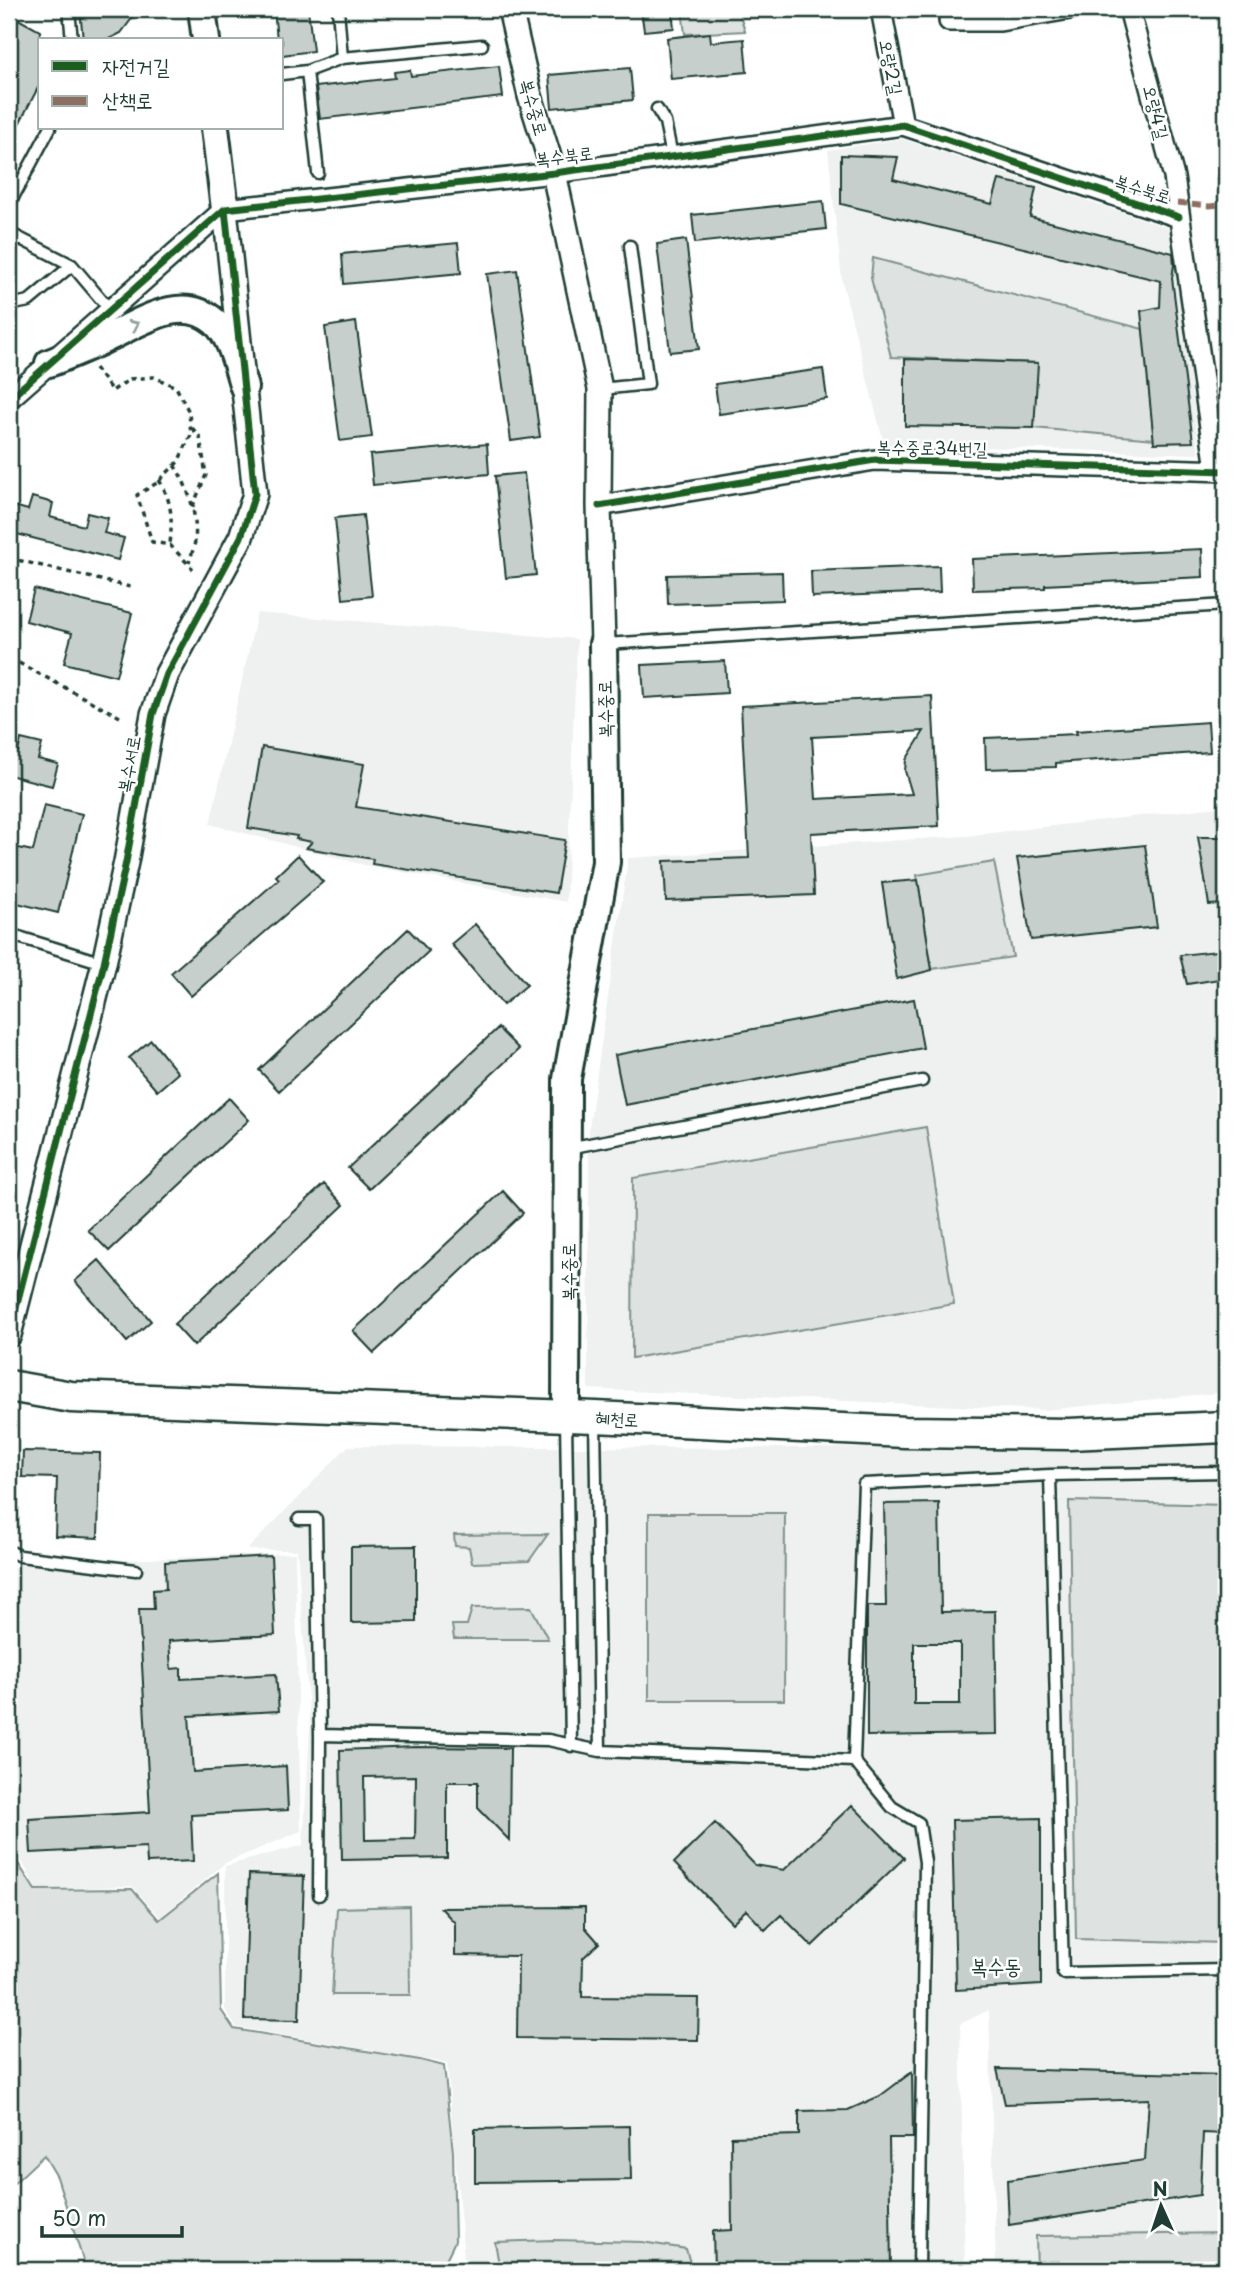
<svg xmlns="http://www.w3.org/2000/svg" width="1235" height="2279" viewBox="0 0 1235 2279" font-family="'Playpen Sans','Poor Story',sans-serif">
<rect width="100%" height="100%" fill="#fff"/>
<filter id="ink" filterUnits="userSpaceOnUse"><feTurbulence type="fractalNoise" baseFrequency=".0143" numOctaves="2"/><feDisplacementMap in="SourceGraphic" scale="14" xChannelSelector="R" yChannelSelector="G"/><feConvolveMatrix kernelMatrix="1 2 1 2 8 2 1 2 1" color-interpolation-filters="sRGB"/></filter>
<g filter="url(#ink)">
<path fill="#eef1f0" d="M902 139 1175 230 1199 454 884 444 842 281 828 150Z
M257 613 577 639 566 902 364 865 210 824Z
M1226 806V1392L1045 1410 588 1389 589 1128 628 858 965 836Z
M1226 1440V2270H996L989 2010 960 2024 965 2270H465L447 2063 236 2027 225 2010V1866L303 1845 310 1727 297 1550H247L348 1446 1021 1449Z
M295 1553 301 1831 225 1863 160 1917 132 1886 36 1889 12 1841 9 1812V1569L23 1564 116 1574 121 1560Z"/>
<path fill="#dee3e2" stroke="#7e908b" stroke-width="2" d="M682 9H738L745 31 685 34Z
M873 258 1143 329 1154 439 1034 428 1036 363 891 357 871 278Z
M994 862 1013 957 932 969 917 875Z
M926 1127 954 1304 632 1358 633 1178Z
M1069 1501 1226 1505V1943L1076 1939Z
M649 1513H785L784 1700H649Z
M548 1534 529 1561 472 1563 469 1547 455 1546 454 1535Z
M531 1607 548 1639H454L452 1625H467L472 1608Z
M9 1842 14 1857 35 1890 132 1889 159 1920 218 1873 221 2010 234 2029 420 2060 444 2066 453 2152 455 2241 441 2270H86L57 2177 44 2155 9 2188Z
M409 1906 410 1995H332L337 1908Z
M1226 2233V2270H1037L1036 2236Z
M554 2240 642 2242 686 2249 692 2270H500L495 2242Z"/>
<path fill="#c7cfcc" stroke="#1f3d34" stroke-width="2" fill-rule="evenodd" d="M80 9H139L121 33 107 40H83Z
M274 9H308L313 51 282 55V40H277Z
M641 9H672L674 28 644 31Z
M9 14 40 31V84L9 143Z
M710 33 711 42 744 39 747 72 671 79 667 38Z
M499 66 503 97 320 119 316 87 395 78 394 72 410 70 411 76Z
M630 68 633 100 552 108 549 75Z
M841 155 898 157 893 179 992 204 999 180 1036 188 1030 217 1173 253 1174 265 1172 278 1193 442 1154 443 1141 311 1160 307 1161 281 841 204Z
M823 201 826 229 695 243 692 215Z
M686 240 699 349 670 352 657 244Z
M458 243 461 273 344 284 342 254Z
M517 270 540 437 511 441 487 274Z
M356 322 372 437 340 441 325 327Z
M905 359 1038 363 1034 428 905 426Z
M823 369 827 399 719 414 715 384Z
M487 444 489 474 373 485 370 455Z
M524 473 536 575 506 578 495 476Z
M32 497 53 503 50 517 84 526 87 513 108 518 104 533 124 538 118 560 9 532 14 506 28 510Z
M363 515 372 596 343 599 335 518Z
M1202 549 1203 577 1045 585V588L973 590 972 559Z
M939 566 940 592 812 597 811 571Z
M782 572 783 600 668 604 667 575Z
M34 589 132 613 116 676 64 663 72 633 26 621Z
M725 661 727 693 644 698 642 665Z
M932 696 939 826 811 833 814 895 666 901 664 861 749 858 741 706ZM924 731 906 760 905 771 912 794 816 799 812 737Z
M1208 722 1210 752 1056 763V767L986 769 985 738 1077 734 1076 731Z
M21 739 42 744 38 759 58 764 52 786 9 775V750L18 752Z
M262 747 364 764 356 807 565 840 556 893 372 864 373 859 306 848 312 842 296 839 297 836 248 828Z
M44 805 82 814 58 913 9 901V846L33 851Z
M1198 837H1226V904L1209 905Z
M1145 845 1157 927 1031 940 1017 858Z
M298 855 323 882 191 996 171 973 279 879 276 876Z
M918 880 932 970 897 979 882 883Z
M475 924 527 985 503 1005 451 944Z
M408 929 429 951 279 1091 259 1070Z
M1226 950V978L1187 984 1180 955Z
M914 999 923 1048 625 1105 615 1055Z
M498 1028 519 1049 369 1189 348 1168Z
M151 1040 178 1073 157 1091 129 1058Z
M229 1098 249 1120 109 1251 88 1230Z
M324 1184 344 1205 194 1346 174 1324Z
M503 1191 523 1213 374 1353 353 1331Z
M99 1260 151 1321 127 1342 75 1281Z
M23 1451 100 1453 98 1538 55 1536 57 1478 22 1477Z
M939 1503 941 1612 995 1611 997 1734 867 1736V1606H886L884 1504ZM914 1643H960V1704H914Z
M416 1546V1622L351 1623V1547Z
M271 1556 275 1635 169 1641 171 1669 181 1668V1679L276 1674 279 1711 189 1716 193 1772 286 1766 288 1810 191 1815 193 1861 147 1863 146 1847 31 1853 29 1819 150 1812 139 1609H154L153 1590 166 1589 165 1562Z
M416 1747 510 1748 509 1840 478 1808V1782H447V1858L342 1860 340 1750ZM416 1776 415 1839 365 1840 364 1777Z
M852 1805 904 1858 812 1946 781 1915 765 1930 746 1910 732 1923 674 1863 715 1823 755 1865 784 1870Z
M1041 1818V1985L956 1990 952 1820Z
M249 1874 304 1876 299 2020 244 2019Z
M585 1907V1927L599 1943 583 1958 582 1997 699 1998 698 2040 517 2038 518 1956 455 1955V1923L441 1908Z
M997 2069 1226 2075V2134L1203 2133 1200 2195 1009 2225 1007 2180 1145 2160 1149 2099 1005 2104Z
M912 2072 913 2138H889L891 2270H714L713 2231 732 2230 731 2137 799 2135V2111L848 2110 880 2096Z
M630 2126 631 2180 475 2182V2129Z"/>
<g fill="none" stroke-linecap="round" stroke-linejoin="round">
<g stroke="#1f3d34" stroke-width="15">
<path id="service" d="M67 9 69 10 72 40
M338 9 342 58
M307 71 342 58 482 45
M282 74 307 71 318 173
M657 109 665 122 672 156
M9 205 50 128
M9 233 72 265 110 310
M9 305 29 301 72 265
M601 389 648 384 630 246
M605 644 1226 605
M9 934 103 963
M568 1148 922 1081
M595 1419 600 1751
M566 1420 571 1746
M1050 1475 1063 1973 1226 1970
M299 1519H316L320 1735 319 1895
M9 1551 20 1556 136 1570
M320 1735 548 1740 600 1751 854 1761 892 1807 919 1823 925 1862 919 2270
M854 1761 864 1484 1050 1475 1226 1472"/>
</g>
<g stroke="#1f3d34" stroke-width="24">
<path id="minor" d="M881 9 903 125
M1129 9 1174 177 1216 469
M949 21H1000L1070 9
M9 399 225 209 554 173 903 125 1179 217
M599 506 875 460 1226 471"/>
</g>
<g stroke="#1f3d34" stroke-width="28">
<path id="tertiary" d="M510 9 530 96 554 173 600 389 599 506 603 644
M9 1335 104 963 126 862 153 714 167 674 241 537 255 494 225 209"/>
</g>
<g stroke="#1f3d34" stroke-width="32">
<path id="secondary" d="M202 9 206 40
M215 128 225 209
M49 363C69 355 90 347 109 337 141 322 182 293 215 322 232 337 237 366 244 387
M566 1416 567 1079 606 862 603 644"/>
</g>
<g stroke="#1f3d34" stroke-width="35">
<path id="primary" d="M9 1386 71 1397 595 1417 905 1432 1069 1434 1226 1427"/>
</g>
<path stroke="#1f3d34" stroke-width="3.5" stroke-dasharray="5 5" stroke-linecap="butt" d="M95 368 112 391 130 379 154 377 176 387 189 412 191 435 178 462 157 483 137 495 152 542 170 545 193 569
M192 428 200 437 206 475 192 508
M174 465C188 485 198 516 195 541 194 548 191 556 189 563
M159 480C173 503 172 519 170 545
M9 558 134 588
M9 661 19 663 120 717
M9 1089 11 1101 9 1110"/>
<use href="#service" stroke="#fff" stroke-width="10"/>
<use href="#minor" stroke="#fff" stroke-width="19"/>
<use href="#tertiary" stroke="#fff" stroke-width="23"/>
<use href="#secondary" stroke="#fff" stroke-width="26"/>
<use href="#primary" stroke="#fff" stroke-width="30"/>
<path stroke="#8d6e63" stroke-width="5" stroke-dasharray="10 5" stroke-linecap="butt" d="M1177 203 1210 206 1226 204
M9 1933 15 2001 9 2017"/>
<g stroke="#fff" stroke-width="11">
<path id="cycleway" d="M9 399 225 209 554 173 903 125 1179 217
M599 506 875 460 1226 471
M9 1335 104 963 126 862 153 714 167 674 241 537 255 494 225 209"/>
</g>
<use href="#cycleway" stroke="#1b5e20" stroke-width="7"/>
</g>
<defs><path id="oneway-chevron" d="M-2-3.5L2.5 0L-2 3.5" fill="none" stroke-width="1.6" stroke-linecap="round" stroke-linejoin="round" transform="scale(1.75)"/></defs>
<use stroke="#8f9e9a" href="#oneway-chevron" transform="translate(134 325) rotate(-26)"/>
</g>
<g text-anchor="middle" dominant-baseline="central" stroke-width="5" stroke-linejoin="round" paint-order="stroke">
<g font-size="18" fill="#1f3d34" stroke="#fff">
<text transform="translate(892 67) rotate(79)">오량2길</text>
<text transform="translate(535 107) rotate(74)">복수중로</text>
<text transform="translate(1157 112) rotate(76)">오량4길</text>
<text transform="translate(564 155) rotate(-7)">복수북로</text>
<text transform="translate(1143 188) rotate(18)">복수북로</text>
<text transform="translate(932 447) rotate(1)">복수중로34번길</text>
<text transform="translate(604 709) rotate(-91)">복수중로</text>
<text transform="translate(128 764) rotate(-80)">복수서로</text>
<text transform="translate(567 1272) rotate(-90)">복수중로</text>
<text transform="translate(617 1418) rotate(3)">혜천로</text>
</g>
<g font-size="21" fill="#1f3d34" stroke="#fff">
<text x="996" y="1965">복수동</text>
</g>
</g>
<rect width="1235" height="2279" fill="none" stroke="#fff" stroke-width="35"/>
<rect x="18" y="18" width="1200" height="2244" fill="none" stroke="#1f3d34" stroke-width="2.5" filter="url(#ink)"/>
<rect x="38" y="38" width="245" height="91" fill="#ffffff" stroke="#a5b1ae" stroke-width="2"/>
<rect x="52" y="61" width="35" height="10" fill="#1b5e20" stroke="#a5b1ae" stroke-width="2"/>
<text x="102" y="74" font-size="21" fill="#1f3d34">자전거길</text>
<rect x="52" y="96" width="35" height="10" fill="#8d6e63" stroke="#a5b1ae" stroke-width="2"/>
<text x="102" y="108" font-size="21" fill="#1f3d34">산책로</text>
<g transform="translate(1161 2206) rotate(357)" stroke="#ffffff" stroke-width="5" paint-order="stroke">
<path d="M0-5L12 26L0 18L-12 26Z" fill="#1f3d34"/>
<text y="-10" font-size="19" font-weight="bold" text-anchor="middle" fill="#1f3d34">N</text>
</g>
<path d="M42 2226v10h140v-10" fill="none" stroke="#1f3d34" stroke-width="3.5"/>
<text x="52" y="2226" font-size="21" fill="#1f3d34" stroke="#ffffff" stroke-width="5" paint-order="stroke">50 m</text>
</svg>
